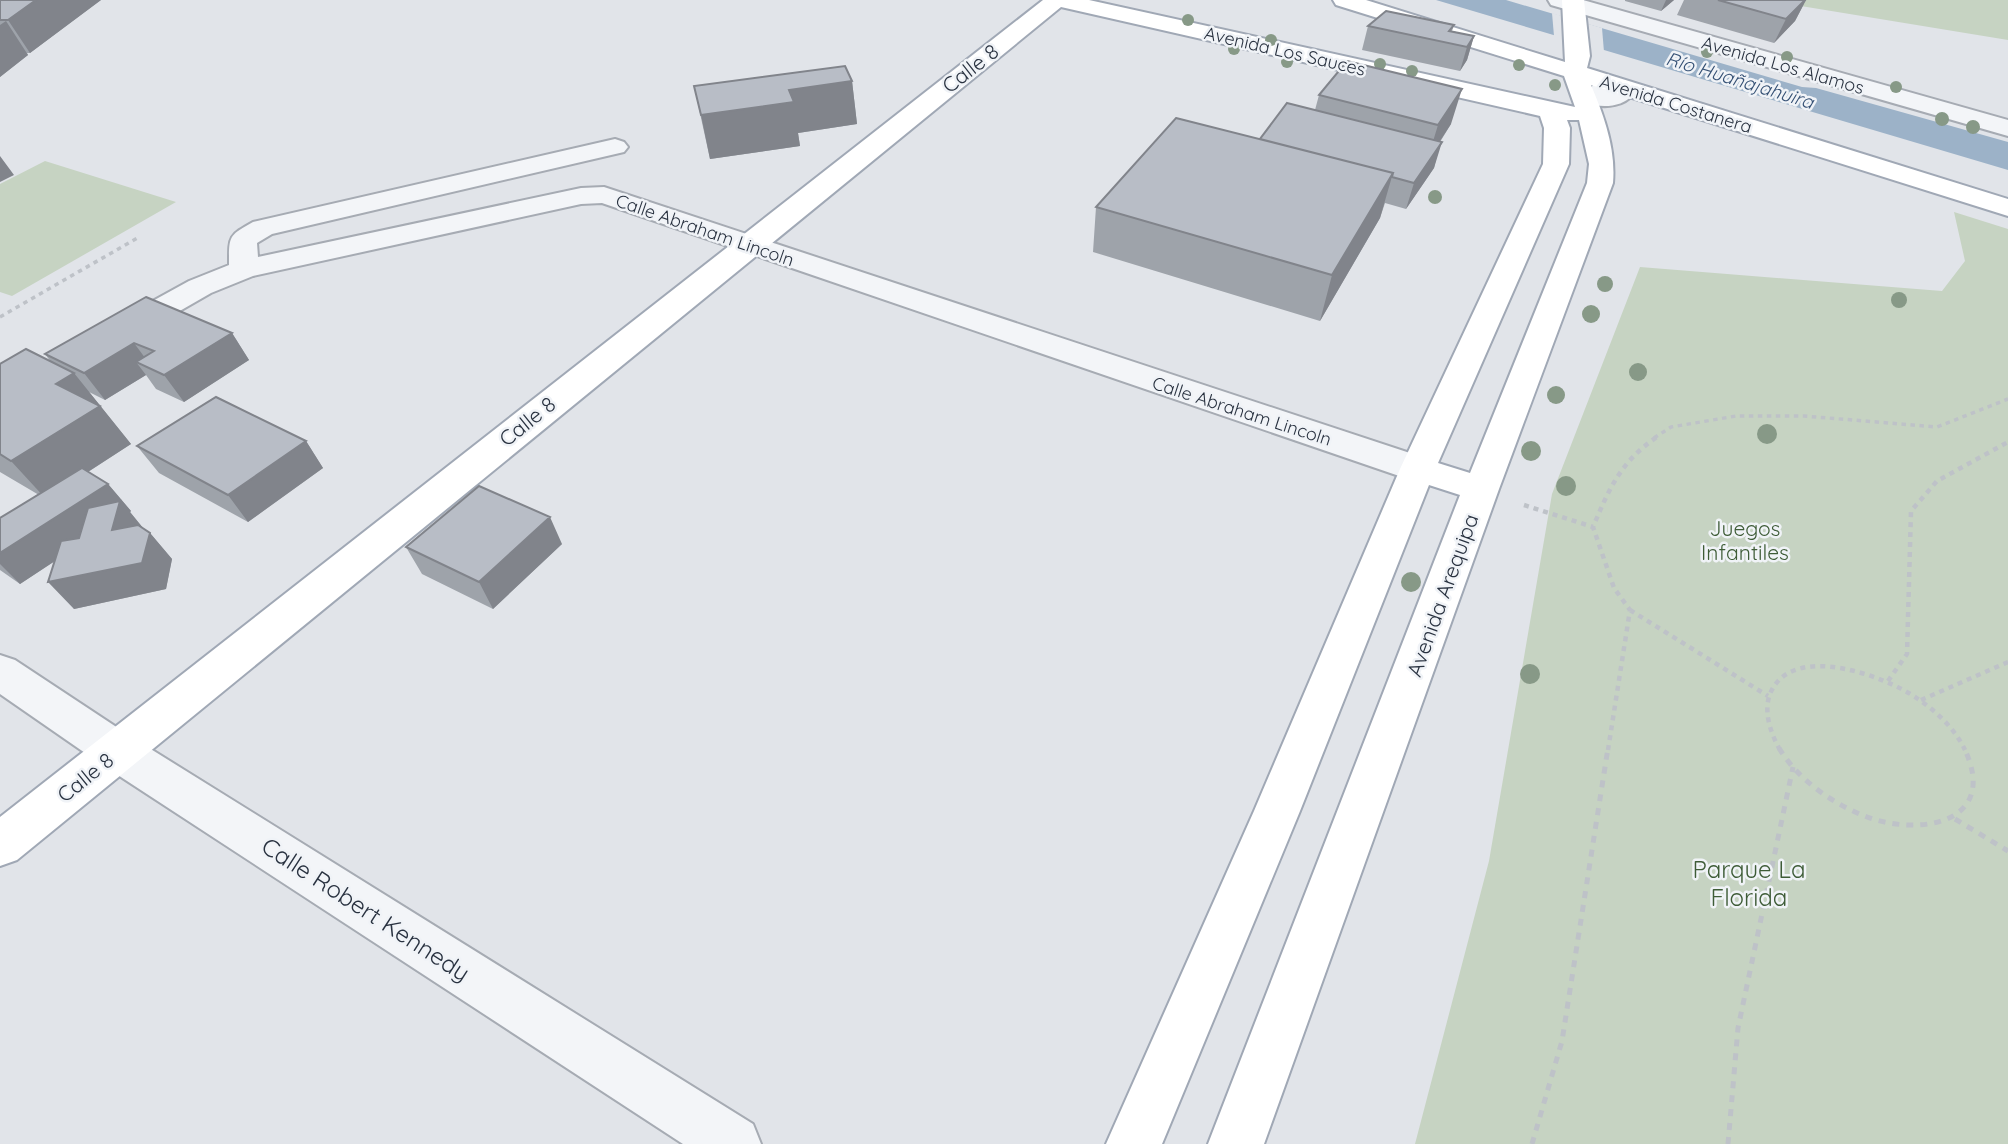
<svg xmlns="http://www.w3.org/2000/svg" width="2008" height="1144" viewBox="0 0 2008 1144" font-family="Quicksand,sans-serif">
<rect width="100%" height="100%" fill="#e1e4e9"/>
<path fill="#c6d3c2" d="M1765 0H2008V40Z
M45 161 176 202 12 296 0 292V184Z
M1954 212 2008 229V1144H1415L1489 861 1552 494 1640 267 1942 291 1965 261Z"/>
<path fill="#9cb2c8" d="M1436 0H1506L1802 87 1816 88 2008 142V170Z"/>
<path fill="#e1e4e9" d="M1552 13 1602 28 1604 52 1554 36Z"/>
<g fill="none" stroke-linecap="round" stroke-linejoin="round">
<g stroke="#a6abb3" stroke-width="4">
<path id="minor" d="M1548 0H1583L2008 120V136L1551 5Z
M1602 83 1629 90 1632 95C1625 105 1607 108 1595 105L1590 90 1593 85Z
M615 139 624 142 628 147 624 152 272 234 257 243 258 257 581 188 604 187 1431 460 1436 469 1431 478 1418 481 1405 478 602 203 581 204 253 276 211 293 131 339 120 342 109 339 104 332 109 325 189 281 229 265C229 236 228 236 253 222Z
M0 655 15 660 133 738 753 1124 761 1144H683L101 764 0 694Z"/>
</g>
<g stroke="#a0a8b5" stroke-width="4">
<path id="major" d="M1043 0H1089L1575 107 1564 76 1336 5 1333 0H1366L1565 62 1562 0H1584L1590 56 1587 68 2008 199V216L1591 85C1604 116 1616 149 1613 183L1499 489 1264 1144H1208L1460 495 1429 485 1300 811 1162 1144H1106L1254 811 1400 469 1543 164 1544 128 1540 116 1061 7 17 860 0 866V817ZM1567 120H1579L1589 164 1587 183 1470 473 1438 463 1569 164 1570 128Z"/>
</g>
<path stroke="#bec2c8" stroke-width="3.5" stroke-dasharray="4.5 4.5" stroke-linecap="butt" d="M0 317 139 237
M1654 438 1671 427 1736 416H1804L1937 427 2008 399"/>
<path stroke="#bec2c8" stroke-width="4.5" stroke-dasharray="5 5" stroke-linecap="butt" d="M1524 505 1593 527
M1630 610 1768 696
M1888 681 1907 654 1911 511 1937 481 2008 442
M1921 700 2008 662
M1608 750 1630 610 1614 588 1593 527C1609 489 1621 461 1657 437
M1780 750C1771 734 1763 712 1770 694 1791 641 1886 676 1918 699 1937 712 1955 729 1965 750"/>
<path stroke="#bec2c8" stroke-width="5" stroke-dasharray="7 7" stroke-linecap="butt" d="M1779 748C1798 780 1833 804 1867 817 1922 837 2000 822 1964 748
M1955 819 2008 851
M1532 1144 1562 1041 1608 748
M1728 1144 1738 1028 1793 767"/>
<use href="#minor" fill="#f3f5f8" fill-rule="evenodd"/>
<use href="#major" fill="#fff" fill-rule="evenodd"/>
</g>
<g fill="#879987">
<circle cx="1188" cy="20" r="6"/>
<circle cx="1271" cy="40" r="6"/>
<circle cx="1234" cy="49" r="6"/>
<circle cx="1707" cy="52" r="6"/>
<circle cx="1787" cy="57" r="6"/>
<circle cx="1287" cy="62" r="6"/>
<circle cx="1380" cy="64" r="6"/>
<circle cx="1519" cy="65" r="6"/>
<circle cx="1412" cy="71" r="6"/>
<circle cx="1555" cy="85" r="6"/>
<circle cx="1896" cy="87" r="6"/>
<circle cx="1942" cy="119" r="7"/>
<circle cx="1973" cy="127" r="7"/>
<circle cx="1435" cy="197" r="7"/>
<circle cx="1605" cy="284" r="8"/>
<circle cx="1899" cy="300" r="8"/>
<circle cx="1591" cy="314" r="9"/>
<circle cx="1638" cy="372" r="9"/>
<circle cx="1556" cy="395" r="9"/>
<circle cx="1767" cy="434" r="10"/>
<circle cx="1531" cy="451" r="10"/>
<circle cx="1566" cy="486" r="10"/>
<circle cx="1411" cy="582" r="10"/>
<circle cx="1530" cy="674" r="10"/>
</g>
<path fill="#9ea3aa" d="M0 0H101L30 53H27L28 55 0 77Z
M1625 0H1674L1661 11 1625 1Z
M1684 0H1806L1795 21 1774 43 1677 15Z
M1454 25 1452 31 1474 36 1467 60 1460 71 1362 50 1368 26Z
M852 81 857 124 798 133 800 146 710 159 694 86Z
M1319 95 1451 124 1440 142 1434 168 1406 209 1385 203 1380 218 1320 321 1093 252 1096 207 1260 139 1315 110Z
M146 297 232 333 249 360 184 402 156 389 146 375 105 400 89 392 131 444 88 472 108 484 131 511 130 512 143 528 150 533 172 559 166 589 74 609 55 561 20 584 0 570V518L39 495 0 472V364L51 362 45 354Z
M306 441 323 468 248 522 159 473 137 446Z
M562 544 493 609 422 574 406 547Z"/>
<path fill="#81848b" d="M36 0H101L30 53 8 20Z
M1666 0H1674L1661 11Z
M1805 0H1806L1795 21 1774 43 1786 19Z
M6 21 28 55 0 77V25Z
M1474 36 1467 60 1460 71 1467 47Z
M852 81 857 124 798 133 800 146 710 159 701 115 789 90Z
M1462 89 1451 124 1427 161 1438 125Z
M1442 142 1434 168 1406 209 1414 183Z
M0 156 14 175 0 182Z
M1393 173 1380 218 1320 321 1332 275Z
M232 333 249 360 184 402 164 375Z
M134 343 154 370 136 362 146 375 105 400 84 373Z
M74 373 131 444 46 499 11 461 56 384Z
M306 441 323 468 248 522 228 495Z
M108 484 131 511 130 512 143 528 112 530 114 522 20 584 0 564V553Z
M550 517 562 544 493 609 479 582Z
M150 533 172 559 166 589 74 609 48 582Z"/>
<path fill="#b8bdc6" stroke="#81848b" stroke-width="2" d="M0 0H36L8 20H0Z
M1718 0H1805L1786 19Z
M1386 11 1454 25 1449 31 1474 36 1467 47 1368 26Z
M1347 61 1462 89 1438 125 1319 95Z
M845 66 852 81 789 90 794 102 701 115 694 86Z
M1287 103 1442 142 1414 183 1392 177 1393 173 1260 139Z
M1176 118 1393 173 1332 275 1096 207Z
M146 297 232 333 164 375 136 362 154 351 134 343 84 373 45 354Z
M26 349 74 373 56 384 100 406 11 461 0 454V364Z
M216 397 306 441 228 495 137 446Z
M82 468 108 484 0 553V518Z
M479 486 550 517 479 582 406 547Z
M120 501 112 530 138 525 150 533 142 563 48 582 61 541 79 538 88 508Z"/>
<g text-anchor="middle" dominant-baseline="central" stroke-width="5" stroke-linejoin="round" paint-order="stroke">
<g font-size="18" fill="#293240" stroke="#f0f3f7">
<text transform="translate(1285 51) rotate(13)">Avenida Los Sauces</text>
<text transform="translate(1783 65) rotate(16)">Avenida Los Alamos</text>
<text transform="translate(1676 104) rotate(17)">Avenida Costanera</text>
<text transform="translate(705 230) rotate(19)">Calle Abraham Lincoln</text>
<text transform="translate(1242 411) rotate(18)">Calle Abraham Lincoln</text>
</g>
<g font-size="19" font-style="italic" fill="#345074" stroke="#f0f3f7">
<text transform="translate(1740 80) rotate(17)">Río Huañajahuira</text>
</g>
<g font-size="21" fill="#293240" stroke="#f0f3f7">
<text transform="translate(970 68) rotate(-38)">Calle 8</text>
<text transform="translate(527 421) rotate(-39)">Calle 8</text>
<text transform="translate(1442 595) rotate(-70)">Avenida Arequipa</text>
<text transform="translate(85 777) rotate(-39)">Calle 8</text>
</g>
<g font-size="21" fill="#3e5c37" stroke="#f0f3f7">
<text x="1745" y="528">Juegos<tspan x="1745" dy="24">Infantiles</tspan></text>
</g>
<g font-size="24" fill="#3e5c37" stroke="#f0f3f7">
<text x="1749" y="869">Parque La<tspan x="1749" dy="28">Florida</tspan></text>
</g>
<g font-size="24" fill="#293240" stroke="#f0f3f7">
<text transform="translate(366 909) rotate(33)">Calle Robert Kennedy</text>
</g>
</g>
</svg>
